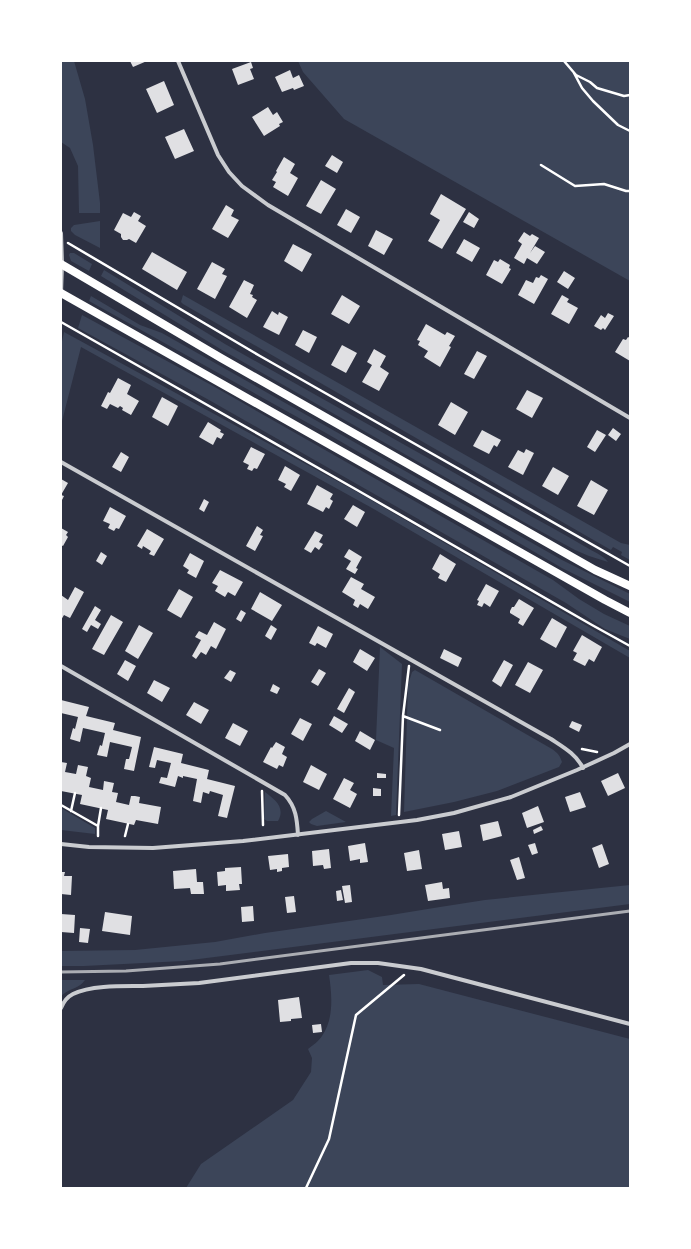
<svg xmlns="http://www.w3.org/2000/svg" width="691" height="1249" viewBox="0 0 691 1249" font-family="'Playfair Display',serif">
<rect width="100%" height="100%" fill="#2d3142"/>
<path fill="#3c4559" d="M61 61H74L85 99 93 145 100 203V213H79L78 166 70 148 61 142Z
M298 61H630V281L344 119 303 72Z
M100 221V248L75 235 71 231V228L74 225Z
M70 253H74L92 264 89 271 71 261 69 255Z
M104 270 225 344 508 503C533 518 559 531 584 546 592 551 603 555 608 562L589 556 575 550 531 526 222 350 101 276Z
M183 295 621 543 630 545V560L621 555 622 552 613 547 611 550 183 304 181 302Z
M91 296 140 325 162 333 562 560 630 594V602L562 568 461 509 386 468 326 433 89 301Z
M82 315 213 386 553 580 579 599 604 614 630 626V639L605 629 566 603 209 400 78 328Z
M64 332 357 492 630 651V658L372 508 81 347 61 425V346Z
M380 647 402 664 396 815 391 816 394 748 376 740Z
M415 670 552 749C558 753 560 756 562 762L559 767 497 791 454 802 404 812 408 685 412 672Z
M265 792C274 799 286 807 278 821H267L264 819Z
M61 808 95 828V834L61 830Z
M326 811 346 822 317 826 311 824 309 822 312 819Z
M630 885V904L183 961 84 966H61V951L135 950 215 942 265 933 391 915 440 907 485 900Z
M368 970 382 977 383 985 419 984 630 1039V1188H186L201 1164 293 1100 311 1072 312 1058 308 1049C313 1045 319 1041 322 1036 334 1019 332 995 329 975Z
M61 980H85C79 989 69 988 61 996Z"/>
<path fill="#e0e0e3" d="M130 61H147L133 67Z
M251 62 253 68 250 69 254 79 238 85 232 69Z
M290 70 293 78 299 75 304 86 294 90 293 88 282 92 275 77Z
M164 81 174 105 157 113 146 89Z
M268 107 273 115 277 112 283 122 279 124 280 126 264 136 252 117Z
M184 129 194 151 175 159 165 137Z
M332 155 343 162 337 173 325 166Z
M284 157 295 164 290 173 298 178 288 196 273 187 276 182 272 180 277 172 276 171Z
M321 180 336 189 321 214 306 206Z
M441 194 466 209 442 249 428 241 440 220 430 214Z
M226 205 234 210 231 216 239 220 228 238 212 229Z
M346 209 360 217 351 233 337 225Z
M134 212 141 216 138 221 146 226 136 243 129 239 127 240H123L121 237V234L114 230 123 213 131 217Z
M469 212 479 219 474 228 463 222Z
M376 230 393 239 384 255 368 246Z
M524 232 530 236 532 234 539 238 530 253 535 246 545 252 537 264 527 258 524 264 514 258 522 244 518 241Z
M464 239 480 248 472 262 456 253Z
M293 244 312 254 302 272 284 261Z
M152 252 187 272 177 290 142 269Z
M500 259 510 265 509 268 511 269 502 284 486 275 494 260 498 262Z
M212 262 225 269 222 274 227 276 215 299 197 289Z
M564 271 575 278 568 289 557 282Z
M541 275 548 279 534 304 518 295 526 280 533 283 536 277 539 278Z
M244 280 254 285 250 294 253 295 252 297 257 300 247 318 229 307Z
M342 295 360 306 349 324 331 314Z
M562 295 569 299 567 302 578 308 569 324 551 314Z
M272 311 278 315 279 312 288 317 279 335 263 327Z
M608 313 614 316 605 330 603 328 601 330 594 326 601 315 605 318Z
M426 324 445 335 447 332 455 336 449 346 451 347 440 367 424 357 428 351 418 345 420 341 417 340Z
M303 330 317 337 309 353 295 345Z
M628 337 630 338V361L615 352 623 339 626 340Z
M342 345 357 353 346 373 331 365Z
M374 349 386 356 380 367 389 373 379 391 362 382 372 365 367 362Z
M477 351 487 356 474 379 464 374Z
M118 378 131 385 127 394 139 401 131 415 122 410 123 408 120 406 118 408 110 404 107 409 101 406 108 392 110 393Z
M527 390 543 398 532 418 516 409Z
M162 397 178 406 168 426 152 417Z
M451 402 468 412 455 435 438 425Z
M208 422 221 430 220 432 224 434 221 439 217 437 213 445 199 437Z
M613 428 621 434 616 441 608 435Z
M482 430 501 440 497 447 494 445 489 454 473 446Z
M597 430 606 435 595 452 587 447Z
M251 447 265 454 257 469 254 468 252 471 247 469 249 465 243 462Z
M526 449 534 453 523 475 508 467 518 450 524 453Z
M121 452 129 457 121 472 112 467Z
M285 466 300 475 291 491 284 487 286 484 278 480Z
M553 467 569 476 558 495 542 486Z
M61 479 68 483 61 495 64 496 61 502Z
M591 480 608 490 594 515 577 506Z
M317 485 333 494 330 499 333 501 329 509 326 507 323 512 307 504Z
M204 499 209 502 204 512 199 509Z
M353 505 365 512 357 527 344 519Z
M110 507 126 516 119 529 116 528 114 531 108 528 110 524 103 521Z
M257 526 263 530 260 535 263 536 255 551 246 546Z
M61 528 68 532 66 535 68 537 63 546 61 545Z
M147 529 164 539 154 556 149 554 151 551 143 546 142 549 137 546Z
M315 531 323 535 319 542 323 544 319 550 315 547 311 553 304 549Z
M349 549 362 557 356 568 358 569 355 574 346 569 351 561 344 557Z
M101 552 107 556 102 565 96 561Z
M190 553 204 561 196 578 187 573 189 570 183 566Z
M440 554 456 564 446 582 438 578 440 574 432 569Z
M220 570 243 582 235 596 228 592 225 597 215 591 218 586 212 583Z
M351 577 364 584 361 589 375 597 368 609 360 604 358 608 353 605 355 600 342 592Z
M486 584 499 591 490 607 484 603 482 607 477 605 479 601 477 600Z
M75 587 84 592 70 618 64 615 61 620V595L68 600Z
M179 589 193 597 181 618 167 610Z
M260 592 282 605 272 621 251 609Z
M519 599 534 608 523 626 518 623 520 619 510 613V611L512 607H514Z
M95 606 101 610 95 620 101 624 98 629 91 625 87 632 82 629Z
M241 610 246 613 241 622 236 619Z
M111 615 123 622 104 655 92 649Z
M552 618 567 627 556 648 540 639Z
M214 622 226 629 216 649 211 646 206 655 201 652 196 659 192 656 201 640 195 637 199 631 207 635Z
M139 625 153 633 138 659 125 651Z
M271 625 277 629 271 640 265 636Z
M318 626 333 634 326 648 317 643 315 646 309 643Z
M582 635 602 647 594 662 589 659 585 666 573 660 577 653 573 651Z
M360 649 375 658 367 671 353 662Z
M444 649 462 658 458 667 440 658Z
M125 660 136 666 128 681 117 674Z
M504 660 513 665 501 687 492 681Z
M528 662 543 670 530 693 515 685Z
M319 669 326 673 318 686 311 682Z
M230 670 236 673 231 682 224 678Z
M154 680 170 688 162 702 147 693Z
M273 684 280 688 277 694 270 691Z
M349 688 355 692 344 713 337 709Z
M61 700 89 707 86 716 115 723 113 730 141 737 134 771 124 769 126 759H129L132 747 110 742 107 757 97 755 100 745 102 746 105 733 83 728 80 742 70 739 73 728 75 729 78 717 61 713Z
M194 702 209 710 201 724 186 715Z
M334 716 348 724 342 733 329 725Z
M300 718 312 724 303 741 291 734Z
M572 721 582 725 579 732 569 727Z
M233 723 248 731 240 746 225 738Z
M360 731 375 740 370 750 355 741Z
M276 742 285 747 282 754 287 757 283 767 279 765 277 769 263 762 271 747 272 748Z
M154 747 183 754 181 763 209 770 207 779 235 786 227 818 218 816 223 795 210 791 209 794 203 792 201 803 193 801 197 779 183 776V778L178 776 175 787 159 783 161 777 167 778 171 763 157 760 155 768 149 767Z
M61 762 67 763 65 772 76 774 78 765 88 767 86 776 91 778 89 787 103 790 104 781 114 783 112 792 118 793 116 802 129 805 131 796H135L140 797 139 803 161 807 158 824 136 820 134 825 106 819 108 810 80 804 82 795 61 791Z
M311 765 327 774 319 790 303 782Z
M377 773 386 774V778H377Z
M618 773 625 788 608 796 601 781Z
M344 778 354 783 350 790 357 794 350 808 333 799Z
M373 788 381 789V796H373Z
M580 792 586 807 570 812 565 797Z
M538 806 544 822 527 828 522 813Z
M498 821 502 836 483 841 480 825Z
M541 826 543 830 534 834 533 830Z
M459 831 462 847 445 850 442 834Z
M365 843 368 862 360 863V859L350 861 348 846Z
M535 843 538 853 532 855 528 845Z
M602 844 609 864 599 868 592 848Z
M329 849 331 868 324 869 323 865 313 866 312 851Z
M419 850 422 869 407 871 404 853Z
M288 854 289 867 282 868V871L277 872V869L270 870 268 856Z
M519 857 525 878 517 880 510 860Z
M241 867 242 884H239L240 890 226 891V885L218 886 217 872 225 871V868Z
M196 869 197 882H203L204 894H191L190 888 174 889 173 871Z
M61 872H65L64 876H72L71 895 61 894Z
M442 882 443 889 449 888 450 898 428 901 425 885Z
M350 885 352 902 345 903 342 886Z
M341 890 343 900 337 901 336 891Z
M294 896 296 912 287 913 285 897Z
M253 906 254 921 242 922 241 907Z
M105 912 132 916 130 935 102 931Z
M61 914 75 915 74 933 61 932Z
M80 928 90 929 88 943 79 942Z
M299 997 302 1018 291 1019V1021L280 1022 278 1000Z
M321 1024 322 1032 313 1033 312 1025Z"/>
<g fill="none" stroke-linecap="round" stroke-linejoin="round">
<path stroke="#fff" stroke-width="2.5" d="M564 61 576 75 590 82 597 88 624 96 630 95
M574 73 582 88 593 101 618 125 630 131
M541 165 575 186 604 184 626 191H630
M68 243 260 356 630 566
M61 322 357 490 592 625 630 646
M403 716 440 730
M582 749 597 752
M262 791 263 825
M61 805 98 826V836
M71 811 75 793
M399 815 403 716 409 666
M98 826 101 808
M125 836 128 824
M306 1188 329 1139 356 1015 404 975"/>
<path stroke="#caccd0" stroke-width="4" d="M178 61 218 155 229 172 242 186 268 205 630 418
M61 233 62 264 61 293
M61 462 551 739C563 747 576 754 583 768
M61 666 285 795C296 807 297 819 298 835
M61 844 89 847 153 848 243 841 417 820 454 813 511 797 577 770 614 753 630 744
M61 1008C63 1003 67 997 73 994 91 985 122 986 143 986 162 985 180 984 199 983L351 963H378L421 969 630 1024"/>
<path stroke="#fff" stroke-width="8" d="M61 264 221 358 595 570 630 586
M61 293 605 600 630 613"/>
<path stroke="#abadb3" stroke-width="3" d="M61 972 126 971 220 964 630 911"/>
</g>
<rect width="691" height="1249" fill="none" stroke="#ffffff" stroke-width="124"/>
</svg>
